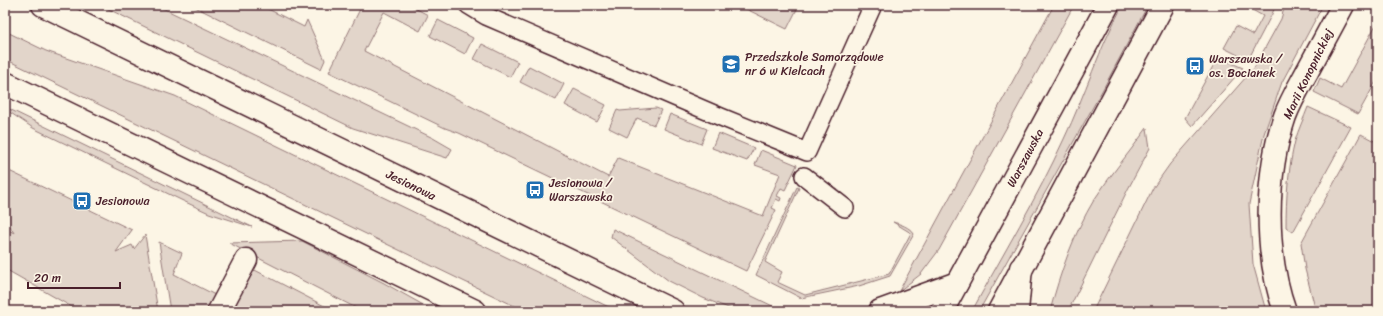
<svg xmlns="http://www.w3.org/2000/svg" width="1383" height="316" viewBox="0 0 1383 316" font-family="Sriracha,sans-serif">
<rect width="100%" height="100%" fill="#fcf5e5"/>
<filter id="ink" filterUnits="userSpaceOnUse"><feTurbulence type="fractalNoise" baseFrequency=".025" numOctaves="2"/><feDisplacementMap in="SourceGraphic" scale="8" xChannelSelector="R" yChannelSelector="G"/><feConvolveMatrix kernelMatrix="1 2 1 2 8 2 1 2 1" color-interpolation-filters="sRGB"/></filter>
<g filter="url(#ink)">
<path fill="#e2d5ca" stroke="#967a7a" d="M100 5H156L433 138 452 149 447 158 353 128Z
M191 5H260L304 27 307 20 325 60 321 69Z
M362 5H409L428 15 420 31 384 12 364 51 608 177 618 158 763 216 780 174 755 165 761 150 797 165 785 190 781 188 777 196 781 198 780 201 776 199 772 208 776 210 746 271 459 133 445 128 329 72Z
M738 5H799L787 29Z
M1054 5H1074L939 250 921 274 899 291Z
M1123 5H1148L1103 89 979 311H972C1003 254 1037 198 1064 139 1085 95 1099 48 1123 5Z
M1248 5H1276L1272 14 1248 60 1224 48 1236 26 1253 35 1263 16 1247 7Z
M1285 5H1323L1282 82 1264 134 1249 204 1253 264 1266 311H1093L1153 188 1170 164 1254 68 1281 19Z
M438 20 473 38 465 54 430 36Z
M1378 21V78L1358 114 1314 92 1320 78 1341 89Z
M5 31 46 51 175 96 617 311H525L5 59Z
M482 44 518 62 510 77 474 59Z
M1218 57 1243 68 1192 126 1185 118Z
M529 66 564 84 556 100 520 82Z
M574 89 606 105 597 122 565 105Z
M5 107 252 227 209 213 181 200 33 128 5 109Z
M1308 107 1351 127 1293 232 1286 227C1286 198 1288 170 1295 141 1298 130 1304 118 1308 107Z
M656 108 661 110 654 125 637 118 627 137 609 128 617 110 620 111Z
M670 114 707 129 701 144 664 129Z
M1147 128 1150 148 1128 189 1068 311H1050C1060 273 1074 233 1094 200 1110 175 1130 152 1147 128Z
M718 133 754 148 747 161 712 148Z
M1361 134 1378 143V199L1375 204 1378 206V311H1317L1314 304 1305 269 1301 243Z
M5 169 132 230 116 252 132 245 134 249 145 235 158 311H79L5 269V228L14 233 5 218Z
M797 187 799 188 765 262 782 272 777 282 805 295 889 274 911 233 893 222C900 224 910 227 914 234L890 276 859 286 801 298 756 275Z
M613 229 783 311H736L703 298 669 281 611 237Z
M302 241 384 283 434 311H362L229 243Z
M159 242 182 253 174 274 219 297 212 311H170Z
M249 267 334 311H225Z"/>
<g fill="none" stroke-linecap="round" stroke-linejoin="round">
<g stroke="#4a1f2b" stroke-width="20">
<path id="lane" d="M468 5 486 16 721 117 807 152 873 5
M804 176 845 208"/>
</g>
<g stroke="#4a1f2b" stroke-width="25">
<path id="street" d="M219 311 246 260
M1285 311C1264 253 1265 174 1285 116 1291 100 1300 85 1308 70 1320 48 1331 27 1343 5"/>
</g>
<g stroke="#4a1f2b" stroke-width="25">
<path id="secondary" d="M942 311 1108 5
M999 311 1163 5"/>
</g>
<g stroke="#4a1f2b" stroke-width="25">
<path id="primary" d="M43 5 673 311
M5 83 475 311
M880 311 957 283"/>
</g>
<g stroke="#4a1f2b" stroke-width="25">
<path id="highway" d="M1017 311 1021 268"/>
</g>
<use href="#lane" stroke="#fcf5e5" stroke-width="17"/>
<use href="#street" stroke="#fcf5e5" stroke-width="22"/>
<use href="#secondary" stroke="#fcf5e5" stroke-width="22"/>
<use href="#primary" stroke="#fcf5e5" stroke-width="22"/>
<use href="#highway" stroke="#fcf5e5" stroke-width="22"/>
</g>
</g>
<defs>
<g id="school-square" transform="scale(1)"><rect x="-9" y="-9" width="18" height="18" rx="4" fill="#1f6fb2" stroke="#fcf5e5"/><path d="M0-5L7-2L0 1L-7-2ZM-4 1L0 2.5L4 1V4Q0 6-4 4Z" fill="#fff"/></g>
<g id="bus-square" transform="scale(1)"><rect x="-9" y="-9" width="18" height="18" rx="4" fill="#1f6fb2" stroke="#fcf5e5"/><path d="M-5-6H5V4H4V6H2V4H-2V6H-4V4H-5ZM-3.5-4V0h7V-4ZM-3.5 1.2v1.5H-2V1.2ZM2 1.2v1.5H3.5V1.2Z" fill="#fff"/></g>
</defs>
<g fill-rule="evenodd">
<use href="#school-square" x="731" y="64"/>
<use href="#bus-square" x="1195" y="66"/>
<use href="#bus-square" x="535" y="190"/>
<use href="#bus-square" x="82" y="201"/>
</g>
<g text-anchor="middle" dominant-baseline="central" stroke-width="3.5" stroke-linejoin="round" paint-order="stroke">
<g font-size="12" fill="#4a1f2b" stroke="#fcf5e5" text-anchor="start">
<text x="745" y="57">Przedszkole Samorządowe<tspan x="745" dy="14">nr 6 w Kielcach</tspan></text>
<text x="1209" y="59">Warszawska /<tspan x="1209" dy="14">os. Bocianek</tspan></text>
<text x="549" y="183">Jesionowa /<tspan x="549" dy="14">Warszawska</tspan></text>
<text x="96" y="201">Jesionowa</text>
</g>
<g font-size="12" fill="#4a1f2b" stroke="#fcf5e5">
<text transform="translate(1308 74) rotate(-64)">Marii Konopnickiej</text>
<text transform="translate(1025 158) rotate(-62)">Warszawska</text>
<text transform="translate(411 185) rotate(26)">Jesionowa</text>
</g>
</g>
<rect width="1383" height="316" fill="none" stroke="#fcf5e5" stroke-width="20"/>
<rect x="10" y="10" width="1363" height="296" fill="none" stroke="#4a1f2b" stroke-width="1.5" filter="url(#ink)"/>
<path d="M28 282v6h92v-6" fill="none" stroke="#4a1f2b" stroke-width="2"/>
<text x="34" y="282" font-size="12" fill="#4a1f2b" stroke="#fcf5e5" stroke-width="3" paint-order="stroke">20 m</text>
</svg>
